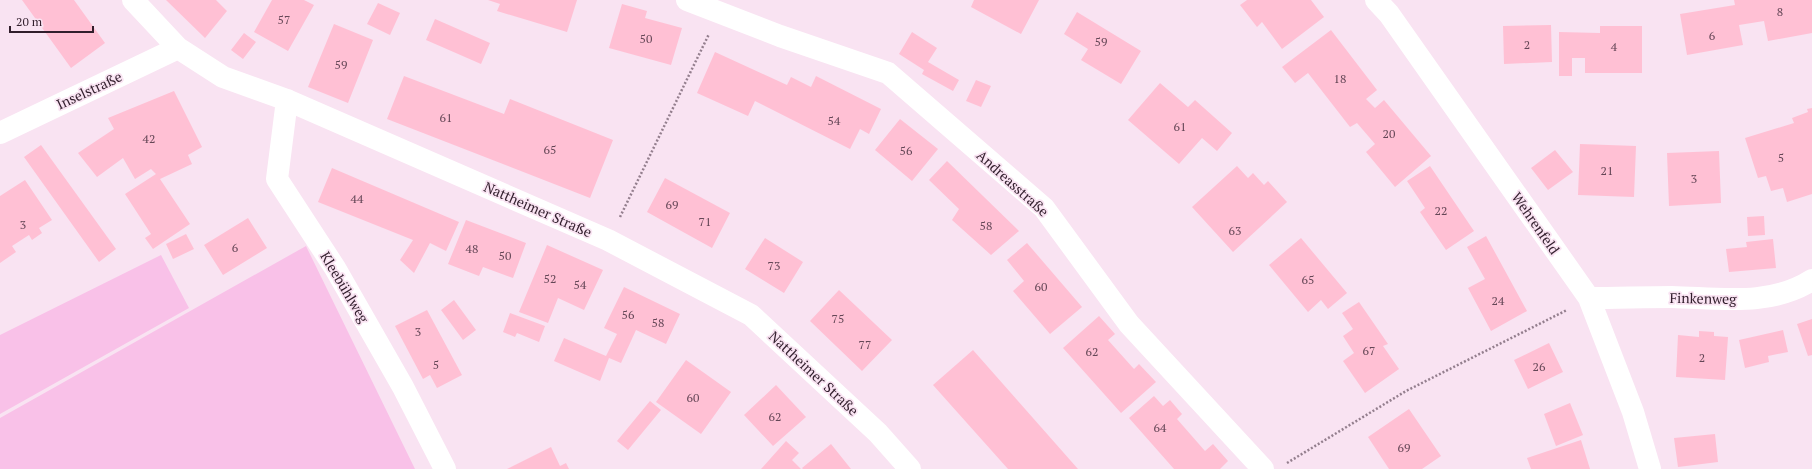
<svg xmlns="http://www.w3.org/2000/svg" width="1812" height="469" viewBox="0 0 1812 469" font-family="'PT Serif',serif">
<rect width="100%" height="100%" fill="#f9e3f2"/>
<path fill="#f9c1e8" d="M306 246 415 469H0V418Z
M161 255 189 308 0 414V335Z"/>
<path fill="#ffc0d4" d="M22 0H74L105 43 71 68Z
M166 0H216L227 11 205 38Z
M272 0H304L314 5 288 51 254 32Z
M488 0H577L567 32 497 11 500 4Z
M974 0H1039L1021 34 971 7Z
M1247 0H1311L1324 17 1282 49 1262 22 1257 27 1240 5Z
M1734 0H1812V33L1768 41 1764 21 1739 25 1743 45 1687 55 1680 14 1735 5Z
M378 3 400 13 390 35 367 24Z
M622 4 647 11 645 18 682 28 671 65 609 48Z
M1077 12 1141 51 1121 84 1081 60 1088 49 1064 34Z
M435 19 490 43 481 64 426 40Z
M334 24 373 40 348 103 308 87Z
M1551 25 1552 62 1504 64 1503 26Z
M1600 26H1642V73H1585V58H1572V76H1559V32L1600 33Z
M1331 30 1377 90 1366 99 1375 108 1384 100 1431 156 1395 187 1366 152 1375 144 1357 123 1350 127 1308 73 1295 83 1282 67Z
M912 32 937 48 928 62 959 80 953 91 922 74 924 70 899 54Z
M244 33 256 42 243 59 231 50Z
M715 52 787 85 791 77 811 87 816 76 881 109 869 134 860 129 850 149 755 101 748 116 697 93Z
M404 76 504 114 510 99 613 140 590 198 387 119Z
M976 80 991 86 981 107 966 101Z
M1160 83 1188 107 1195 100 1232 133 1217 151 1202 138 1179 164 1128 120Z
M174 91 202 147 188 155 192 164 160 179 190 224 153 249 145 238 151 234 125 194 156 174 151 169 135 179 123 158 97 177 78 153 114 129 108 118Z
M1812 108V194L1787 202 1783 188 1771 191 1766 176 1758 178 1745 138 1794 123 1792 118 1808 112 1807 109Z
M900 119 938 149 912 181 875 150Z
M1580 144 1636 146 1634 197 1578 195Z
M41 145 116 249 99 262 24 157Z
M1555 150 1573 172 1548 190 1531 168Z
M1719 151 1721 203 1669 206 1667 153Z
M947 161 1019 231 991 255 952 220 959 209 929 180Z
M1237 166 1248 178 1253 173 1264 185 1268 181 1287 202 1233 252 1192 207Z
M1430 166 1474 231 1446 250 1420 212 1425 208 1407 181Z
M332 168 459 222 446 251 430 243 414 273 400 260 413 240 318 202Z
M665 178 730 213 712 248 647 212Z
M25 180 52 220 39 228 42 233 32 240 29 235 12 246 16 252 0 263V196Z
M1764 216 1765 235 1748 236 1747 217Z
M248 218 267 248 223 275 204 245Z
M466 220 526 243 513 278 483 267 479 276 448 264Z
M186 234 194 249 173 259 166 244Z
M1486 236 1527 311 1491 331 1468 288 1485 279 1467 247Z
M765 238 803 262 784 293 745 269Z
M1301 238 1347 293 1328 309 1321 300 1308 312 1269 265Z
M1773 239 1776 268 1729 272 1726 249 1747 247 1746 242Z
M1027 243 1082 307 1050 334 1013 291 1024 281 1007 260Z
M547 245 603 270 584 310 558 298 548 323 519 312Z
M624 287 680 314 666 344 636 330 621 363 609 358 600 381 554 361 564 338 606 356 617 334 604 328Z
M839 290 892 340 862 371 810 321Z
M454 300 476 330 463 340 441 310Z
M1359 302 1388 344 1383 346 1399 369 1365 393 1343 361 1354 353 1343 336 1353 329 1342 313Z
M427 310 462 375 437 388 430 375 423 379 395 326Z
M510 313 545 326 539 342 517 333 515 337 503 332Z
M1099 316 1115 334 1108 340 1134 369 1139 364 1156 382 1121 413 1063 348Z
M1812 319V355L1808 356 1797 324Z
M1783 330 1788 352 1768 356 1769 362 1745 368 1739 340Z
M1699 331 1714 332V336L1728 337 1725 380 1676 377 1678 335 1699 337Z
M1549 343 1563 372 1528 389 1514 360Z
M973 350 1078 469H1008L933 385Z
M686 360 731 392 701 434 656 402Z
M776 385 806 417 773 446 744 415Z
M1154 396 1163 406 1170 400 1182 414 1177 419 1205 451 1213 444 1228 461 1220 469H1174L1129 418Z
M650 401 661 410 628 450 617 441Z
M1570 403 1583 435 1556 446 1544 414Z
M1409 409 1441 456 1422 469H1389L1368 437Z
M1715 434 1718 462 1678 467 1674 438Z
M1581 440 1590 469H1531L1527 458Z
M786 441 799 453 792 460 801 469H761Z
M831 444 851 469H803L802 468Z
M551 447 560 466 566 463 569 469H507Z"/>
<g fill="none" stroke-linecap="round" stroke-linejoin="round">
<path stroke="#947f8e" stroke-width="2.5" stroke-dasharray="2 2" stroke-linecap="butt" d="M620 217 709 34
M1287 463 1406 391 1567 310"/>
<path stroke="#fff" stroke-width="22" d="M133 0 178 48 223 77 287 100 608 240 751 315 878 433 910 469
M687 0 780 36 888 73 1044 208 1129 324 1263 469
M1376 0 1389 14 1589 298 1633 412 1650 469
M287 100 277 179 335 268 403 387 445 469
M0 133 178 48
M1589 298C1617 298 1644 297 1672 297 1719 298 1770 307 1812 280"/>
</g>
<g text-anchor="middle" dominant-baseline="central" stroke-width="3.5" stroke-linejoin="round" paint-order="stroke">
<g font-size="12" fill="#644656">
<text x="1780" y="11">8</text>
<text x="284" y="19">57</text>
<text x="1712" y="35">6</text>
<text x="646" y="38">50</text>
<text x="1101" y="41">59</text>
<text x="1527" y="44">2</text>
<text x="1614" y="46">4</text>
<text x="341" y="64">59</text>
<text x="1340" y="78">18</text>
<text x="446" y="117">61</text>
<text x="834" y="120">54</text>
<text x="1180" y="126">61</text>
<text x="1389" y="133">20</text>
<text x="149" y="138">42</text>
<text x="550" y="149">65</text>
<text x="906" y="150">56</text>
<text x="1781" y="157">5</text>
<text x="1607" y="170">21</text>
<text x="1694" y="178">3</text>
<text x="357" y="198">44</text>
<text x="672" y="204">69</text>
<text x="1441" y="210">22</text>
<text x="705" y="221">71</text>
<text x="23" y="224">3</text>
<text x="986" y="225">58</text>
<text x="1235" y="230">63</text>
<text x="235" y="247">6</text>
<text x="472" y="248">48</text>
<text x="505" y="255">50</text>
<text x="774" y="265">73</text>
<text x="550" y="278">52</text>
<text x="1308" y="279">65</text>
<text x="580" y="284">54</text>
<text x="1041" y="286">60</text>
<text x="1498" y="300">24</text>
<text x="628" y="314">56</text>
<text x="838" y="318">75</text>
<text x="658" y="322">58</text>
<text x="418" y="331">3</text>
<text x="865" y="344">77</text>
<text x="1369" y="350">67</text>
<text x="1092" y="351">62</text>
<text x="1702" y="357">2</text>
<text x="436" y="364">5</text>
<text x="1539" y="366">26</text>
<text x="693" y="397">60</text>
<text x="775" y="416">62</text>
<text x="1160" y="427">64</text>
<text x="1404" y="447">69</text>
</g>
<g font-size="14" fill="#311e2c" stroke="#f9e3f2">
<text transform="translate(89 90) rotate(-25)">Inselstraße</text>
<text transform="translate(1013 183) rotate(42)">Andreasstraße</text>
<text transform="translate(538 209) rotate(24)">Nattheimer Straße</text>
<text transform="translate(1536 223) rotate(55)">Wehrenfeld</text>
<text transform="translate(345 287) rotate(59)">Kleebühlweg</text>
<text transform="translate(1703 298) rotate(1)">Finkenweg</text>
<text transform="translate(814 373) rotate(43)">Nattheimer Straße</text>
</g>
</g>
<path d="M10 26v6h83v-6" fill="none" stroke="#311e2c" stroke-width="2"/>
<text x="16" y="26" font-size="12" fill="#311e2c" stroke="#f9e3f2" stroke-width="3" paint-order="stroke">20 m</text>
</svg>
